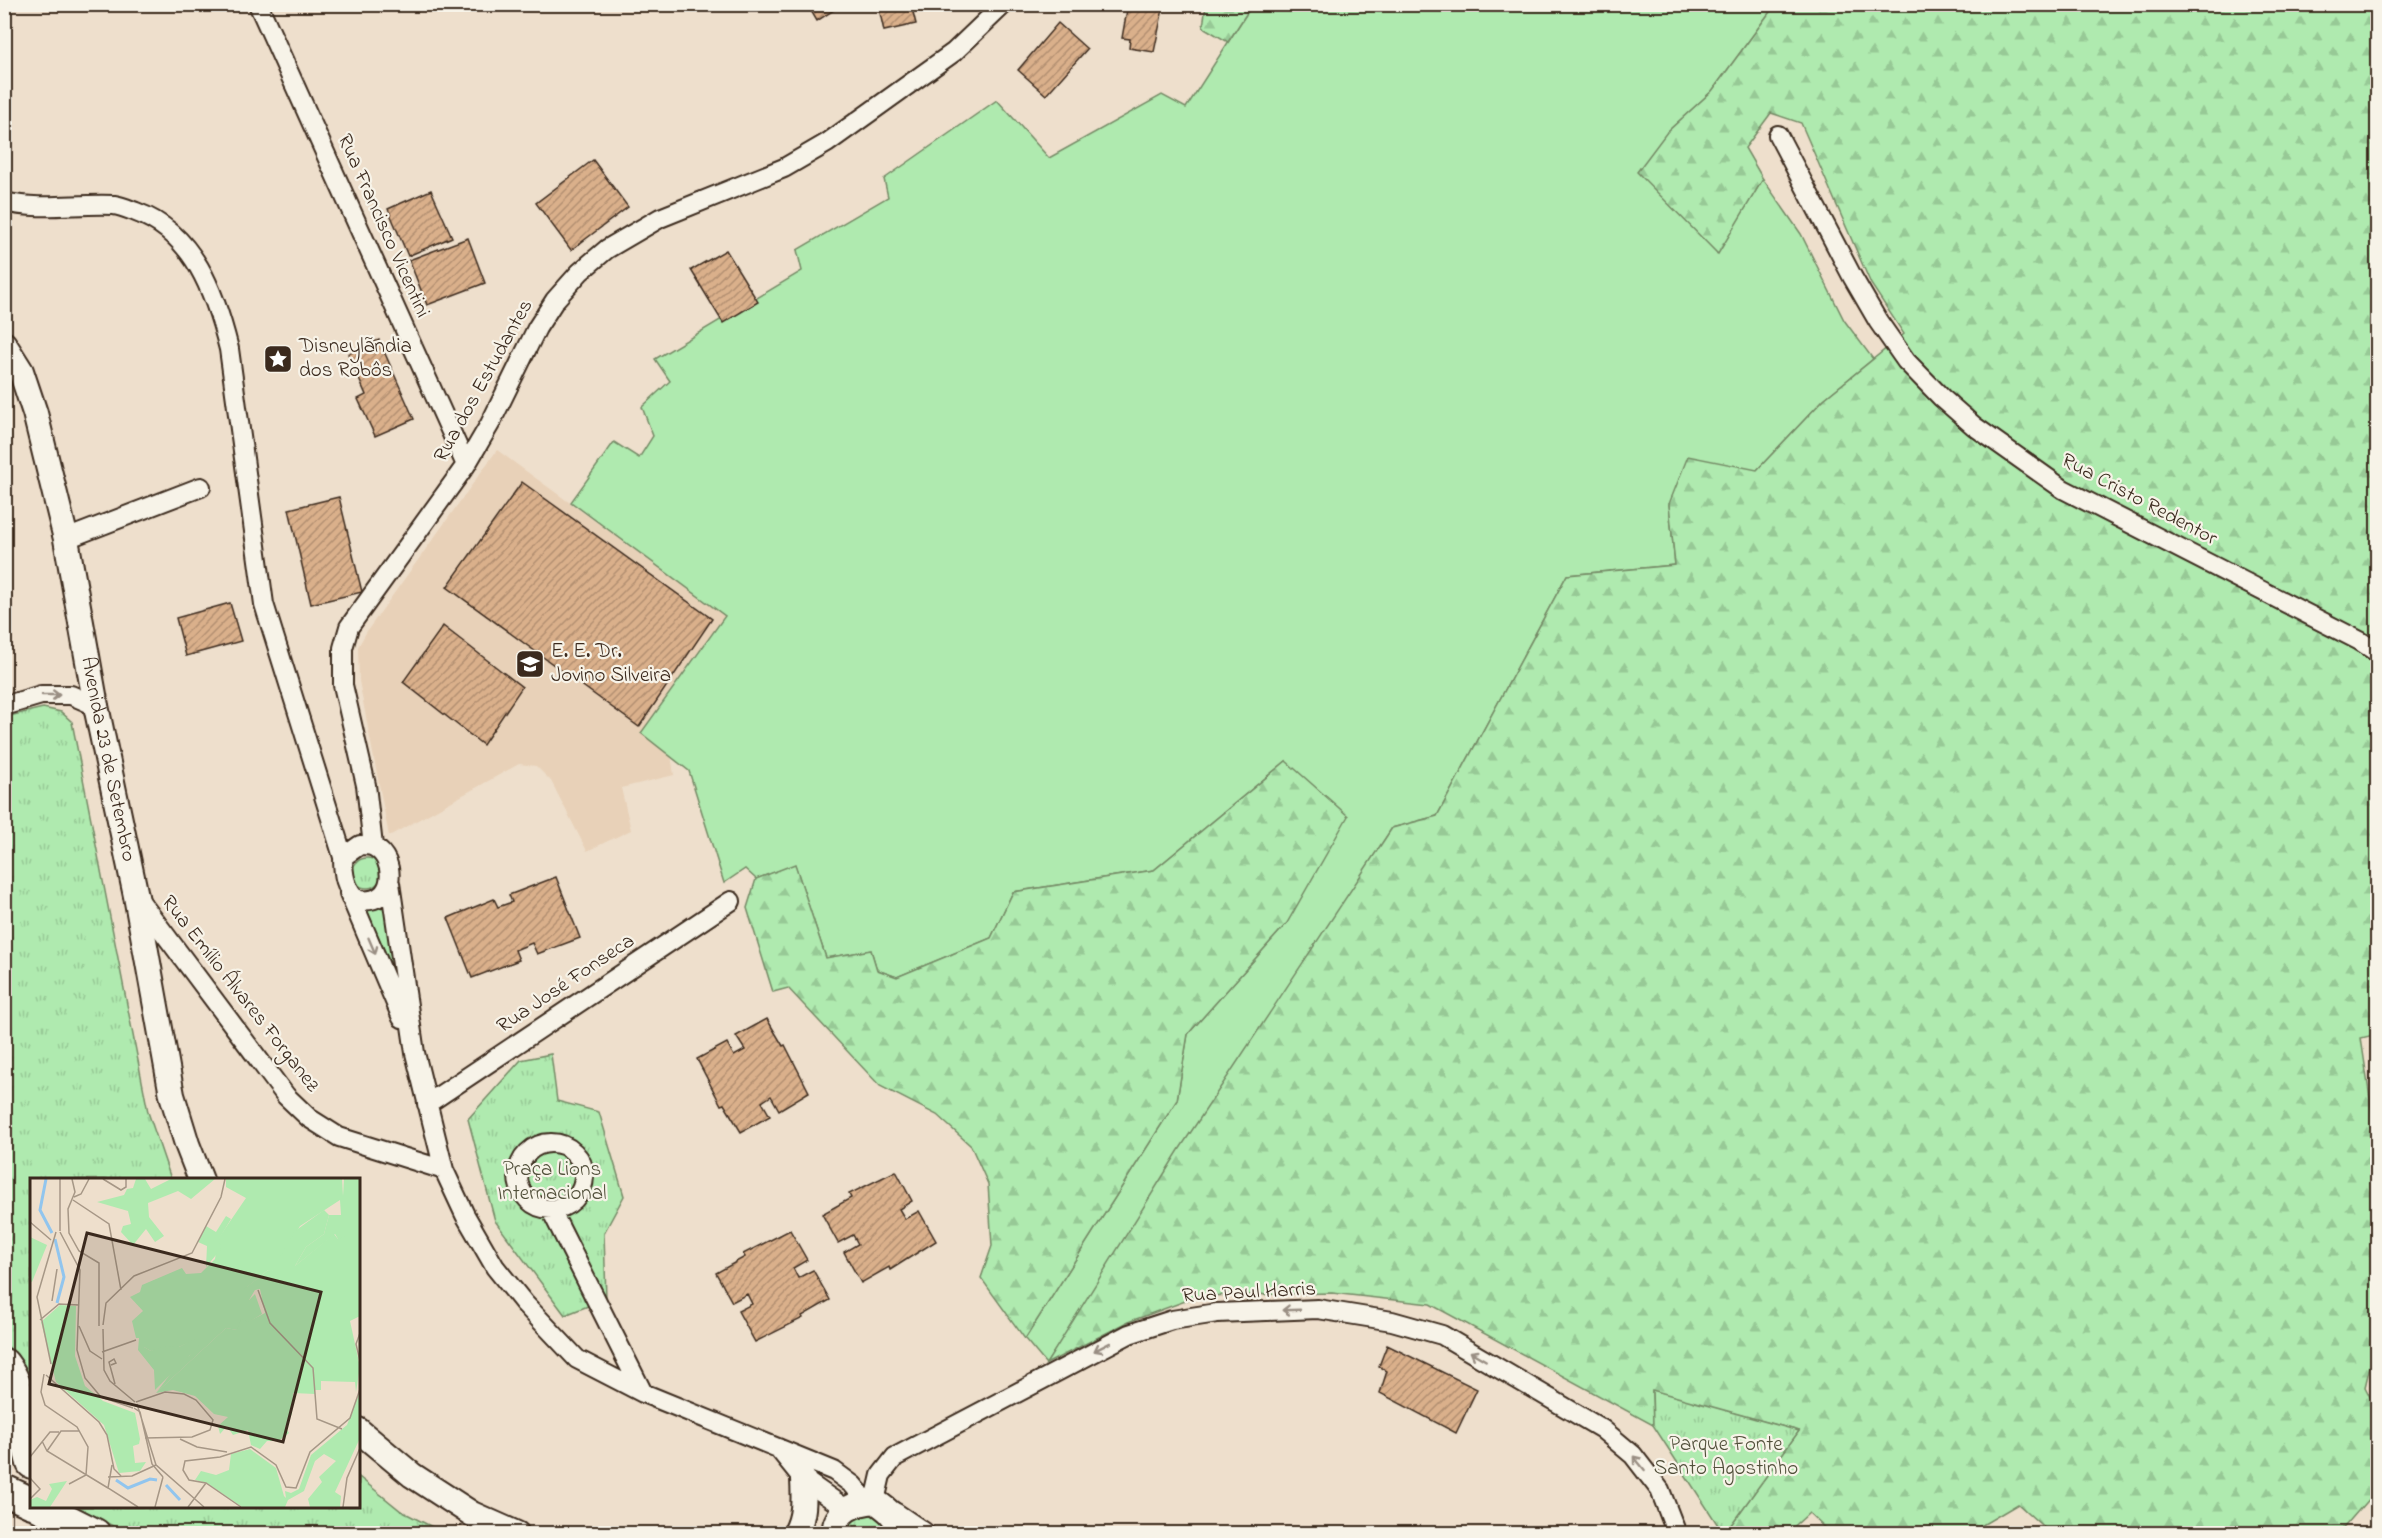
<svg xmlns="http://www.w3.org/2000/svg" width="2382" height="1538" viewBox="0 0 2382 1538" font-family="'Indie Flower',sans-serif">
<defs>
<pattern id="forest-firs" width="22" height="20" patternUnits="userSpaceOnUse" patternTransform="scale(1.5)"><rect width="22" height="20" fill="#afeaaf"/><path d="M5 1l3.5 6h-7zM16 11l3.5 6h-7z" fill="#97c996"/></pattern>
<pattern id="park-tufts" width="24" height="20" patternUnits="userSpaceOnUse" patternTransform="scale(1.5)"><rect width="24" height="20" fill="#afeaaf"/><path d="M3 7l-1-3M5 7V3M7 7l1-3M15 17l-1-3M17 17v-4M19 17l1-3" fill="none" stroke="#97c996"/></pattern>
<pattern id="building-hatch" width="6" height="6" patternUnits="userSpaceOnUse" patternTransform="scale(1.5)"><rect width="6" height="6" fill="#dab08b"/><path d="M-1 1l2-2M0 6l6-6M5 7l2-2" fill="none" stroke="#b28f71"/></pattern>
</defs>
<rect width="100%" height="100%" fill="#eedfcc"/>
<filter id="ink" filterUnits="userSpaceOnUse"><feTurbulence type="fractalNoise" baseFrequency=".0167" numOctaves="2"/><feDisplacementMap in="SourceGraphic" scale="12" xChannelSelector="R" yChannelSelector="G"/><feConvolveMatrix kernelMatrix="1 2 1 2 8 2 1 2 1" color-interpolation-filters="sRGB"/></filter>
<g filter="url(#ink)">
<path fill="#e8d1b8" d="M497 450 726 616 667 728 674 775 621 788 631 830 587 851 551 781 536 766 519 764 389 836 359 681 358 647 367 631Z"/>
<path fill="#afeaaf" stroke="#758a66" stroke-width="1.5" d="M1252 5H1775L1712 91 1667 132 1717 253 1763 179 1801 234 1844 320 1873 359 1824 399 1757 470 1669 504 1675 565 1567 575 1437 816 1392 828 1046 1364 1025 1339 1177 1100 1188 1034 1287 923 1286 761 1154 870 1013 892 991 938 897 977 877 970 871 950 826 958 795 865 756 879 745 869 724 883 689 771 641 733 725 616 571 502 614 442 639 458 653 436 642 407 670 381 655 359 802 271 797 250 888 197 884 179 997 100 1049 158 1162 95 1186 108Z
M388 904 394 962H390L366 910 381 908Z"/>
<path fill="url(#forest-firs)" stroke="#758a66" stroke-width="1.5" d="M1206 5V4L1252 5 1228 42 1203 27Z
M1775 5H2377L2378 1034 2361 1038 2378 1152 2377 1337 2365 1387 2377 1410 2378 1488 2339 1533H2050L2018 1504 1969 1533H1830L1809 1513 1787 1533H1725L1799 1431 1652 1391 1653 1425 1430 1304 1332 1293 1199 1296 1128 1322 1046 1364 1179 1150 1392 828 1437 816 1567 575 1675 565 1669 504 1688 456 1757 470 1824 399 1904 334 1871 284 1801 123 1771 113 1745 148 1763 179 1718 254 1637 172 1667 132 1712 91Z
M1286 761 1348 816 1287 923 1188 1034 1177 1100 1025 1339 981 1278 992 1246 988 1184 971 1146 937 1115 880 1086 788 988 773 992 747 908 756 879 795 864 826 958 871 950 877 970 897 977 991 938 1013 892 1154 870Z"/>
<path fill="url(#park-tufts)" stroke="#758a66" stroke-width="1.5" d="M43 708 61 712 72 722 148 1112 171 1179 32 1180 31 1397C26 1378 22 1357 5 1344V717Z
M352 873a15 15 0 1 1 30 0a15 15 0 1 1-30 0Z
M551 1054 557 1101 599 1112 624 1196 604 1233 606 1299 565 1315 495 1221 468 1119 521 1060Z
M1652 1390 1799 1431 1725 1533H1723L1653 1425Z
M359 1477 401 1511 444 1533H126L77 1507 358 1506Z
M863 1514C877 1514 885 1520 888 1533L846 1534 851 1521Z"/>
<path fill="url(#building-hatch)" stroke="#3b2a1e" stroke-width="1.5" d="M807 4H843L817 21Z
M878 4H911L916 24 884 31Z
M1128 4H1164L1154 52 1129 48 1130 39 1122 38Z
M1058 23 1087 49 1046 95 1018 70Z
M593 160 628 207 571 250 536 203Z
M431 190 452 237 408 256 388 209Z
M468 238 485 283 427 305 409 260Z
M726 250 758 302 723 323 691 270Z
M379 340 414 419 375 436 358 399 366 395 348 354Z
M522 482 712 619 639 727 447 587Z
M339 497 362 592 311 604 289 509Z
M230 603 241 641 186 656 176 618Z
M443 626 522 687 483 745 403 682Z
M556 877 580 938 537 954 532 943 515 950 519 960 472 978 448 918 494 899 498 907 512 902 509 895Z
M767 1019 783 1046 785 1045 809 1092 779 1110 771 1096 762 1102 770 1116 741 1132 724 1104 721 1105 697 1059 727 1043 734 1056 745 1050 736 1036Z
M896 1171 912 1201 899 1209 905 1219 919 1211 936 1241 890 1270 889 1267 861 1283 844 1252 858 1244 853 1235 838 1243 822 1214 851 1198 849 1194Z
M790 1230 807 1260 793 1268 798 1278 813 1270 830 1300 802 1316 803 1318 755 1342 738 1311 752 1304 747 1294 732 1302 716 1273 745 1257 743 1254Z
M1387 1345 1477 1389 1456 1433 1380 1393 1387 1371 1379 1366Z"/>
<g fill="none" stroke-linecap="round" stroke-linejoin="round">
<g stroke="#3b2a1e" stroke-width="22">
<path id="minor" d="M258 4 466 465
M1778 135 1853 278 1878 321 1906 361 1942 398 1974 426 2063 489 2360 641 2378 653
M4 202C42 211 76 203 114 205 121 206 128 209 136 212 194 233 215 293 229 349L264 604 343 857
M66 539 201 487
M4 706 41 695H71L96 706
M360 845C364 845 370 845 374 847 397 859 397 906 358 900 345 889 343 874 343 857Z
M373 846 366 785 343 685V648L349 627 466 465 490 424 537 328 555 300 580 272 607 249 660 218 784 168 827 143 954 52 1004 4
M390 883 415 1053 444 1170 465 1215 495 1267 524 1303 577 1359 643 1393 834 1471 853 1485 867 1502
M349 893 402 1018
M137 897 286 1096 309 1118 339 1137 444 1170
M427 1104 731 901
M518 1176a33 33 0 1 1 66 0a33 33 0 1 1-66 0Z
M551 1210 643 1393
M778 1448 803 1479 846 1509
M875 1501 881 1475 895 1457 1129 1334 1172 1320 1217 1313 1318 1309 1392 1321 1442 1335 1602 1429 1633 1455 1660 1490 1677 1534"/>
</g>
<g stroke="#3b2a1e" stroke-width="28">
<g id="tertiary">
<path id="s1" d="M4 344 21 371 35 413 66 539 96 706 136 896 172 1095 187 1144 201 1180"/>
<path d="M358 1430 412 1475 472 1514 517 1534"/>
<path d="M894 1515 922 1534"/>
<path d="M795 1534C805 1517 804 1499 803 1479"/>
<path d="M834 1534C835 1510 855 1503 875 1501 888 1510 898 1517 900 1534"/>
</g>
</g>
<g stroke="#3b2a1e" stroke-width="34">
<path id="primary" d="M4 1364C23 1389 23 1417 4 1442
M19 1412 32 1463
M4 1490 32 1503
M39 1506 95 1534"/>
</g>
<use href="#minor" stroke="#f7f3e8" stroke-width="18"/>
<use href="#tertiary" stroke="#f7f3e8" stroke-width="24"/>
<use href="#primary" stroke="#f7f3e8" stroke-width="30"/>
</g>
<defs><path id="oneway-shaft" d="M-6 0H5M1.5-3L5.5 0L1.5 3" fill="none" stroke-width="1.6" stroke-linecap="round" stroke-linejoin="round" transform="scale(1.5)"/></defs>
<g stroke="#998e83">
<use href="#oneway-shaft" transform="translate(51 695)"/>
<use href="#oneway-shaft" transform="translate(372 946) rotate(67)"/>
<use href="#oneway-shaft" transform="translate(1291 1310) rotate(178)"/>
<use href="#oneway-shaft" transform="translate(1102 1347) rotate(153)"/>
<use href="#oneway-shaft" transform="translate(1478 1356) rotate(-150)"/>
<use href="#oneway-shaft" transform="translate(1639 1463) rotate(-129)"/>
</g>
</g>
<defs>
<g id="sight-square" transform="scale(1.5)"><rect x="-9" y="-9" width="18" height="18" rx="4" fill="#3b2a1e" stroke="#f7f3e8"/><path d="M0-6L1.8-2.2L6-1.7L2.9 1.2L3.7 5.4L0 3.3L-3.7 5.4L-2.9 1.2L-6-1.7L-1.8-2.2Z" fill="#fff"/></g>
<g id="school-square" transform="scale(1.5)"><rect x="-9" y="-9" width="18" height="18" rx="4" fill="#3b2a1e" stroke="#f7f3e8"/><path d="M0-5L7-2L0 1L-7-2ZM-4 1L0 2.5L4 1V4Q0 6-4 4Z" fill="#fff"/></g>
</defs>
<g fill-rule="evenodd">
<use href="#sight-square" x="278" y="359"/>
<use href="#school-square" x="530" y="664"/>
</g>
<g text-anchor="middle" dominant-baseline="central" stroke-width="4.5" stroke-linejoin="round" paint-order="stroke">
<g font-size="21" fill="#3b2a1e" stroke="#f7f3e8">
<text transform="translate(383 226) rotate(66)">Rua Francisco Vicentini</text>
<text transform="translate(484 381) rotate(-61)">Rua dos Estudantes</text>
<text transform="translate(2139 500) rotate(28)">Rua Cristo Redentor</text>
<text stroke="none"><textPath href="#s1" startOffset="430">Avenida 23 de Setembro</textPath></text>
<text transform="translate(566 984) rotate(-34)">Rua José Fonseca</text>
<text transform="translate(240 994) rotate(52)">Rua Emílio Álvares Forganez</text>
<text transform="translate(1249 1293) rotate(-3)">Rua Paul Harris</text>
</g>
<g font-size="21" fill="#3b2a1e" stroke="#f7f3e8" text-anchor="start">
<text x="299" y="347">Disneylãndia<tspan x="299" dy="24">dos Robôs</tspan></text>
<text x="551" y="652">E. E. Dr.<tspan x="551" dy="24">Jovino Silveira</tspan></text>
</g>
<g font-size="21" fill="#52503b" stroke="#f7f3e8">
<text x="552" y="1170">Praça Lions<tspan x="552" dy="24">Internacional</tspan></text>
<text x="1726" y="1445">Parque Fonte<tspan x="1726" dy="24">Santo Agostinho</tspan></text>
</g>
</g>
<g transform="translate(30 1178)">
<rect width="330" height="330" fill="#eedfcc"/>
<path d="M196 1H312L313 18 314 1H330V67L308 61 305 56 265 88 276 69 294 56 299 37H311L310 22 270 48 242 94 238 92 217 109 219 122 225 116 232 136 207 152 196 150 126 215 148 186 160 177 164 162 149 169 121 173 114 169V160H106L102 143 113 133 100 119 110 114 112 107 152 90 156 96 171 95 185 81 188 61 216 20 196 9Z" fill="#afeaaf"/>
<path d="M106 1H115L121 11 141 1H185L161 21 148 13 118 25 119 39 134 58 125 64 116 51 103 67 91 54 93 48 101 46 98 33 67 24 94 17 97 11 103 10ZM294 32 299 37 294 56 276 69 265 88 304 56 308 61 318 58 330 67V138L320 143 330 189 326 214 325 204 291 203V212H285V216L263 215 262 236 255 249 259 255 248 263H237L230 271 221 267 218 252 203 257 197 248 190 256 188 248 198 239 184 236 165 218 143 212 126 215 196 150 207 152 211 141 218 144 235 135 230 111 225 112 219 122 213 112 238 92 242 93 265 53ZM196 38 201 41 189 61 191 71 176 89 177 68 168 64 176 48 186 54ZM109 160H114V169L121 173 134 168 149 169 164 161 169 168 125 212 124 192 108 172ZM37 303 20 329H0V322L7 319 16 323 22 311 19 306Z" fill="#afeaaf"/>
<path d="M0 59 17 67 2 104 0 103Z" fill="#afeaaf"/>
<path d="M30 127 46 128 45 178 55 208 73 223 105 235 110 261 109 266 103 268 105 285 116 284 110 293 89 295 74 247 26 204 11 144ZM330 213V260L305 314 311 318 310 329H280L278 321 292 304 289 299 306 283 294 276 285 283 274 313 258 322 255 329H212L177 305 165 302 171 293 186 297 199 292 201 276 220 271 246 290 254 318 256 320 255 313 261 315 269 311 281 277 317 247Z" fill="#afeaaf"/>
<path fill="none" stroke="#91c5ee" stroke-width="3" d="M16 1 10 32 22 55M25 61 34 99 27 125M86 302 98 310 120 301 127 302M136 307 150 322"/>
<path fill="none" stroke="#a69786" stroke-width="1.5" d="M30 1V53M42 1 45 14 38 31 39 55 49 73 69 85V148M73 1 91 12 96 9V1M44 19 51 16 59 1M43 22 79 46 91 112M0 44 21 62M30 54 50 92 47 172 55 200 71 219 103 230M228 112 240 145 283 190 287 241 312 251M22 123 27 91M10 142 29 126 49 127M73 147 76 125 104 98 162 75 191 19 195 1M49 148 60 173 72 181M73 151 74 192 80 203 105 224M330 155 326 166 330 183M72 174 106 162M21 186 7 119 26 54M81 187 86 185 84 181 79 184 85 206M14 196 11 214 15 227 47 249 58 269 56 297 39 306M16 197 69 244 77 257 84 291 91 298M106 224 135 214 154 216 166 222 183 242 180 252 162 259 115 260M107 226 126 287M104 230 110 234 122 286 133 299M150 261 167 269 197 274M12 263 17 273 78 310M17 273 31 253H49M0 279 20 254H29M82 287 78 310 108 329M78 299 102 298 126 287 174 329M0 300 10 311 0 321M125 329 133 299M158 329 176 305M211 329 176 305 159 302 153 292 155 283 190 279 221 269 246 287 256 309 266 310 280 274 320 240 330 211M313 329 317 300 330 270"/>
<path fill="#3b2a1e" fill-opacity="0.15" stroke="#3b2a1e" stroke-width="3" d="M57 55 291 114 253 264 19 206Z"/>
<rect width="330" height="330" fill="none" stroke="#3b2a1e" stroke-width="3"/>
</g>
<rect width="2382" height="1538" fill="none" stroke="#f7f3e8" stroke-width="24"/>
<rect x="12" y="12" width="2358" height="1514" fill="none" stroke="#3b2a1e" stroke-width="2" filter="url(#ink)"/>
</svg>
